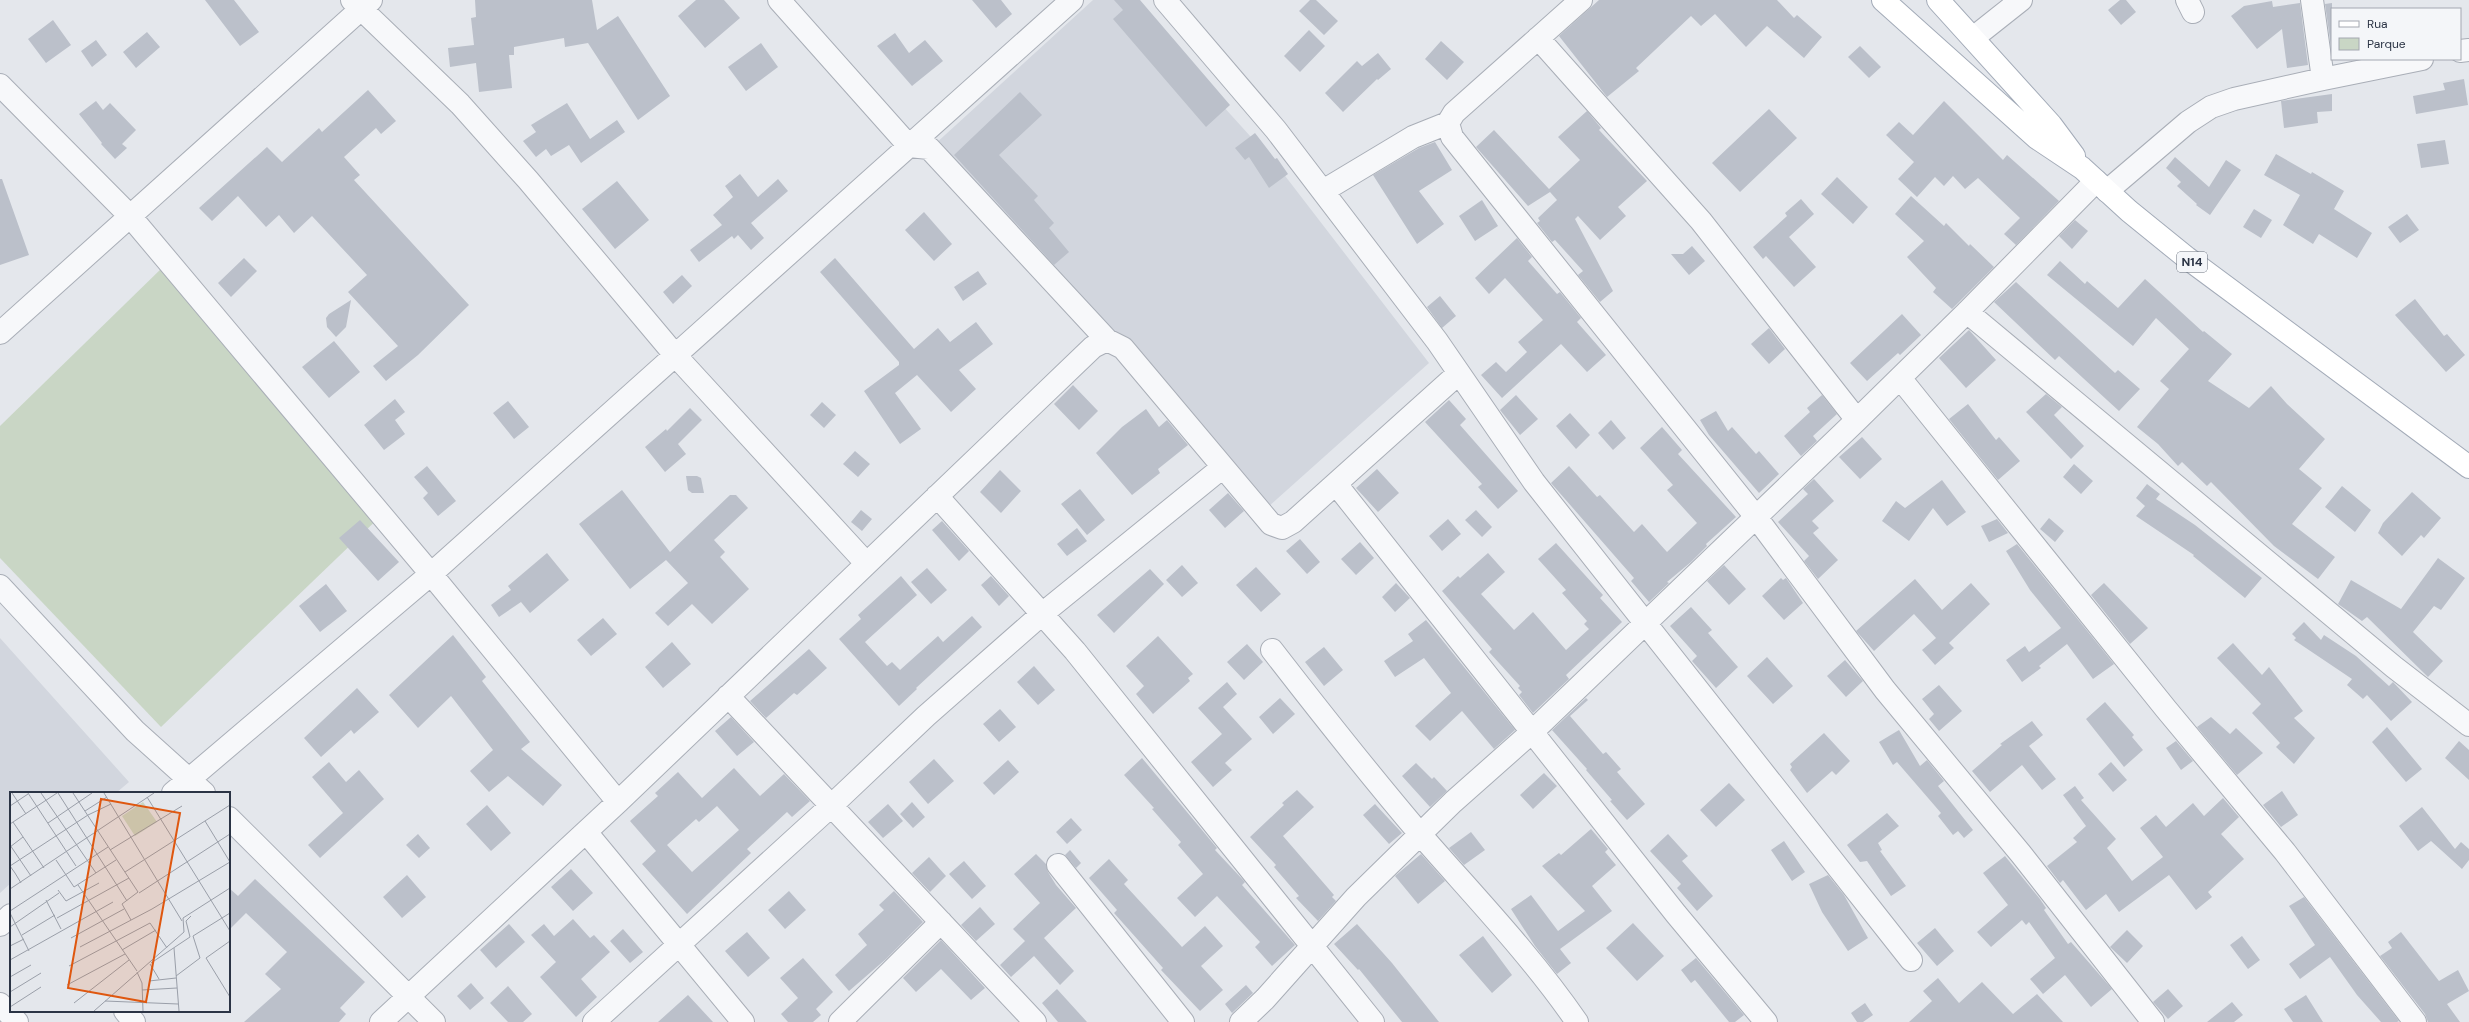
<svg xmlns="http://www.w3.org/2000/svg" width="2469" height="1022" viewBox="0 0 2469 1022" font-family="'DM Sans',sans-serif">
<rect width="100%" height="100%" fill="#e4e7ec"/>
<path fill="#d2d6de" d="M1093 0H1127L1279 168 1429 363 1267 508 934 145Z
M0 638 129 782 116 793H11V883L0 893Z"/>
<path fill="#c9d6c5" d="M165 265 387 510 161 727 0 558V426Z"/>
<path fill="#bbc0ca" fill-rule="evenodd" d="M205 0H234L259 32 240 46Z
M475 0H592L597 30 618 16 670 96 638 120 588 43 565 47 564 38 514 47V55H509L512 88 479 92 476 63 450 67 448 48 474 45 471 18 476 17Z
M696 0H724L740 18 705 48 678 16Z
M972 0H1001L1012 14 996 28Z
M1114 0H1140L1230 105 1206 127 1113 19 1123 10Z
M1310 0H1316L1338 21 1324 35 1299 11Z
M1599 0H1777L1794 18 1797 15 1822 37 1804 58 1767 26 1746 47 1715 14 1701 26 1691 16 1636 68 1639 71 1607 97 1559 36Z
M2120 0H2126L2136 12 2121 25 2108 10Z
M2272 1 2273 7 2300 3 2308 65 2287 68 2282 29 2257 49 2231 16 2244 6Z
M2332 3V53L2325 4Z
M53 20 71 45 46 63 28 39Z
M1309 30 1325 46 1300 72 1284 56Z
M147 32 160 47 136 68 123 52Z
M895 33 909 53 925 40 943 61 912 86 877 46Z
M96 40 107 55 92 67 81 51Z
M1441 41 1464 62 1447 80 1425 59Z
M761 43 778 67 746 91 728 67Z
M1860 46 1881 67 1869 78 1848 57Z
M1378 53 1391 69 1378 80 1377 79 1343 112 1325 93 1357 61 1362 66Z
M2464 79 2468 105 2416 114 2413 96 2445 90 2443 83Z
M368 90 396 121 381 134 376 128 344 157 360 175 354 180 469 305 418 355 386 381 373 366 398 346 348 292 367 275 312 216 294 233 279 215 266 227 238 196 212 221 199 208 267 147 282 162 319 128 322 132Z
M1020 92 1042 115 999 155 1038 196 1034 200 1054 223 1049 228 1069 252 1054 265 954 155Z
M2332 94V111L2317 112 2318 123 2284 128 2281 101Z
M96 101 103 110 110 103 136 130 122 144 127 148 115 159 101 144 102 143 79 114Z
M1944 101 2003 160 2007 155 2059 201 2016 245 2004 234 2020 218 1978 178 1965 189 1953 176 1944 186 1935 177 1917 197 1898 179 1914 162 1886 135 1899 122 1913 135Z
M567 103 590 139 617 120 625 132 581 163 569 145 551 156 546 149 536 157 523 141 536 132 531 125Z
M1769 109 1797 138 1740 192 1712 163Z
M1587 111 1601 128 1599 130 1647 181 1618 207 1626 216 1600 240 1578 216 1575 219 1613 291 1600 302 1578 275 1583 271 1555 240 1552 242 1537 223 1540 221 1538 218 1557 200 1550 192 1528 206 1476 147 1494 130 1549 189 1580 160 1558 137Z
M1255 133 1275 159 1277 158 1288 174 1269 188 1249 157 1245 160 1235 148Z
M2445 140 2449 164 2421 168 2417 144Z
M1435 142 1452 170 1419 191 1444 224 1417 244 1373 175 1419 148Z
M2276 154 2311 174 2312 172 2344 191 2334 209 2372 233 2357 258 2319 234 2313 244 2283 225 2300 195 2264 175Z
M2175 157 2209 187 2226 160 2241 170 2210 215 2196 205 2197 204 2177 186 2181 182 2166 168Z
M740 174 758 197 778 179 788 191 751 223 764 238 751 250 738 235 734 239 732 236 699 262 690 250 722 225 713 215 733 197 725 186Z
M1837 177 1868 207 1853 224 1821 194Z
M0 179H2L29 255 0 265Z
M617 181 649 220 615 249 582 209Z
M1911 196 1944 226 1946 223 1969 246 1970 244 1994 267 1952 309 1933 292 1936 288 1907 257 1924 241 1895 214Z
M1801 199 1814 214 1789 237 1816 267 1794 287 1766 256 1763 259 1753 247 1787 216 1785 213Z
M1482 200 1498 226 1475 241 1459 216Z
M2254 209 2272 220 2261 238 2243 227Z
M924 212 952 244 934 261 905 230Z
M2407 214 2419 230 2400 243 2388 227Z
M2075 220 2088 231 2072 249 2059 236Z
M1517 238 1532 257 1528 261 1557 294 1560 292 1581 318 1577 322 1606 355 1587 372 1561 344 1502 398 1481 375 1496 362 1506 372 1527 352 1518 342 1543 320 1505 278 1489 294 1475 278Z
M1692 246 1705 261 1689 275 1671 254H1683Z
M244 258 257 271 231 297 218 283Z
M835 258 914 349 938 328 950 342 976 322 993 344 959 370 976 389 951 412 917 375 895 393 921 429 900 444 864 391 899 365V362L820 272Z
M2060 261 2085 284 2087 281 2118 308 2145 279 2203 332 2204 331 2232 354 2208 381 2249 408 2271 386 2287 404 2325 439 2299 469 2322 488 2292 524 2335 557 2318 579 2274 546 2211 482 2207 486 2182 462 2178 466 2158 444 2137 427 2169 389 2160 381 2189 349 2156 318 2133 346 2047 275Z
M978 271 987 284 963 301 954 287Z
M682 275 692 286 673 304 663 292Z
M2016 282 2115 373 2118 370 2140 389 2119 411 2059 356 2055 360 1994 302Z
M1440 296 1456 316 1442 328 1427 307Z
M2415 299 2444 336 2447 334 2465 355 2446 372 2395 315Z
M351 300 346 327 336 337 327 327 326 318 329 314Z
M1902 314 1921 335 1900 355 1898 353 1867 381 1850 363Z
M1769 328 1785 349 1769 364 1751 344Z
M1969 330 1996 360 1966 388 1939 358Z
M334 341 360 372 329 398 302 367Z
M1073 385 1098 411 1079 430 1054 404Z
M2046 394 2062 407 2054 415 2084 446 2071 459 2026 412Z
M1516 395 1538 419 1520 435 1500 410Z
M1822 395 1837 414 1813 436 1817 441 1801 456 1784 436 1810 412 1807 408Z
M395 399 405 412 395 420 405 434 384 450 364 425Z
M1449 400 1466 419 1460 425 1518 491 1498 509 1478 487 1482 484 1425 422Z
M508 401 529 427 514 439 493 413Z
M822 402 836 415 824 428 810 415Z
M1968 404 1996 440 1999 437 2020 461 1998 480 1949 419Z
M690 408 702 420 678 444 686 454 665 472 645 447 666 429 667 431Z
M1146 409 1159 427 1167 420 1188 445 1158 469 1160 473 1132 495 1096 453 1122 427Z
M1716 411 1728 431 1732 427 1756 454 1759 451 1779 474 1759 493 1709 435 1700 420Z
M1570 413 1590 435 1576 449 1556 426Z
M1611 420 1626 438 1613 450 1598 433Z
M1662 427 1682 450 1678 454 1736 517 1706 544 1707 546 1691 562 1667 582 1669 583 1649 602 1631 581 1634 578 1551 483 1569 466 1597 497 1600 495 1634 532 1642 524 1667 552 1697 523 1667 490 1673 485 1640 448Z
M1862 437 1882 459 1860 479 1839 457Z
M855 451 870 464 858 477 843 464Z
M2074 464 2093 481 2081 494 2063 477Z
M427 466 456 501 438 516 423 498 428 493 414 477Z
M1377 469 1399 493 1378 512 1356 488Z
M1000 470 1021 491 1001 513 980 492Z
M686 476H697L701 478 704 493H692L688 490Z
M1814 479 1834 501 1812 521 1819 528 1813 533 1838 560 1818 579 1804 561 1809 556 1778 522 1808 494 1803 489Z
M1942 480 1966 512 1947 526 1933 508 1909 541 1882 521 1896 501 1905 508Z
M2147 484 2160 494 2156 499 2195 525 2262 578 2245 598 2193 556 2194 555 2136 516 2145 506 2136 498Z
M2342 486 2371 510 2355 532 2325 507Z
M1080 489 1105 520 1087 535 1061 504Z
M622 490 670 552 730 495H736L748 508 714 540 725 552 720 557 749 589 712 624 692 604 668 626 655 613 688 583 666 560 630 589 579 524Z
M2412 492 2441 518 2424 538 2421 535 2402 556 2378 533 2383 523Z
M1228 493 1244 511 1225 528 1209 510Z
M861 510 872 519 862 531 851 522Z
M1476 510 1492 527 1482 537 1465 520Z
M2049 518 2064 531 2055 542 2040 529Z
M1448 519 1461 534 1442 551 1429 536Z
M1997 519 2008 533 1989 542 1981 526Z
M360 520 399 562 378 581 339 538Z
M942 521 969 551 959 561 932 530Z
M1077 528 1087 541 1067 556 1057 544Z
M1300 539 1320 562 1307 574 1286 551Z
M1360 542 1374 558 1356 575 1341 559Z
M1556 543 1603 595 1600 598 1622 622 1566 675 1569 679 1533 713 1519 695 1522 692 1518 688 1520 686 1489 652 1492 649 1442 591 1458 576 1460 578 1488 553 1505 572 1481 594 1514 630 1533 612 1566 650 1589 629 1584 624 1587 621 1562 593 1566 590 1538 559Z
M2017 544 2114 664 2093 679 2067 644 2039 666 2041 668 2022 682 2006 660 2025 646 2029 652 2061 628 2030 590 2006 551Z
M547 553 569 580 530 613 521 602 499 617 491 605 511 590 508 586Z
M2438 558 2465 578 2441 610 2434 606 2413 632 2443 661 2428 677 2367 617 2362 621 2338 604 2351 580 2401 609Z
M1182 565 1198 583 1182 597 1166 580Z
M1724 565 1746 589 1729 605 1707 581Z
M1256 567 1281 594 1261 612 1236 585Z
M927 568 947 590 931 604 911 582Z
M1150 569 1164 584 1114 633 1097 615Z
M901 576 917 595 865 642 887 666 892 662 900 670 938 636 943 642 972 616 982 627 916 688 917 689 899 706 839 639 861 619 858 615Z
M991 576 1009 596 999 606 981 585Z
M1781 578 1783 580 1786 578 1803 603 1784 620 1762 596Z
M1915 579 1942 610 1971 583 1990 604 1949 643 1954 648 1935 665 1922 650 1936 638 1914 614 1874 651 1856 631Z
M1396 583 1410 598 1395 612 1382 597Z
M2104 583 2148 628 2130 644 2091 595Z
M326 584 347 611 320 632 299 606Z
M1691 607 1712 630 1708 633 1738 667 1716 688 1692 661 1697 656 1670 626Z
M603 618 617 634 591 656 577 640Z
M1426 620 1515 730 1494 749 1462 711 1430 741 1415 726 1451 693 1424 658 1395 677 1384 661 1413 641 1408 634Z
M2304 622 2321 640 2324 635 2356 656 2389 686 2393 682 2412 702 2391 721 2367 695 2363 699 2347 685 2352 679 2294 640 2296 638 2292 634Z
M453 635 486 677 482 681 530 742 521 749 562 785 543 806 508 776 489 792 470 771 493 750 451 696 418 728 389 695Z
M1158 636 1193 674 1188 678 1190 681 1153 714 1136 694 1144 686 1126 666Z
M672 642 691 664 663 688 645 667Z
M2233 643 2262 675 2269 667 2303 711 2294 718 2315 738 2294 764 2276 747 2280 743 2252 713 2261 704 2217 658Z
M1247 644 1263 662 1244 680 1227 662Z
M1324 647 1343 670 1324 686 1305 662Z
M809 649 827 668 797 695 794 693 766 718 750 701Z
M1767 657 1793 686 1773 704 1747 676Z
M1845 660 1863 681 1846 697 1827 676Z
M1034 666 1055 690 1038 705 1017 682Z
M1227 682 1237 694 1223 707 1252 739 1225 763 1232 770 1213 787 1191 762 1222 734 1198 708Z
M1939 685 1962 711 1939 731 1929 719 1934 714 1922 699Z
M357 688 379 712 354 734 351 730 321 757 304 738Z
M1280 698 1295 714 1273 734 1259 717Z
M1586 698 1588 700 1570 716 1603 754 1606 752 1621 769 1617 772 1645 804 1627 820 1610 801 1612 800 1586 770 1587 769 1552 730 1549 733Z
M2105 702 2134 735 2132 737 2143 750 2124 767 2086 719Z
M1000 709 1016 727 999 742 983 724Z
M731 717 754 742 737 756 715 731Z
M2211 717 2230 734 2236 728 2263 753 2237 775 2197 727Z
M2032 721 2043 735 2029 746 2056 779 2042 790 2022 765 1990 792 1972 771 2002 745 2000 744Z
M2387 727 2422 769 2406 782 2372 742Z
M1899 730 1920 766 1927 760 1944 781 1938 786 1973 830 1964 838 1958 831 1953 835 1938 816 1941 813 1897 762 1893 765 1879 742Z
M1824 733 1850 761 1836 775 1832 771 1807 793 1790 770 1792 767 1790 764Z
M2176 741 2193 761 2181 770 2166 748Z
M2459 741 2469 750V780L2445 758Z
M1142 758 1217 848 1215 850 1245 882 1242 885 1295 945 1272 966 1255 947 1260 942 1217 896 1195 917 1177 898 1203 874 1178 845 1181 842 1152 809 1154 808 1124 775Z
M934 759 954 781 928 804 909 782Z
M1008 760 1019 772 994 795 983 783Z
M329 762 346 782 359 770 384 799 320 858 308 845 343 813 312 777Z
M2111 762 2127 780 2113 792 2098 774Z
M1416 763 1432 779 1434 777 1447 791 1430 807 1402 776Z
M734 768 760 796 784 774 810 801 792 817 787 812 747 849 751 853 687 914 642 864 656 851 630 821 658 796 655 793 678 772 702 798ZM717 806 739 830 692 872 667 845 696 819 699 822Z
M1544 773 1557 786 1533 809 1520 795Z
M1729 783 1745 800 1716 827 1700 810Z
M2075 786 2084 798 2081 800 2116 839 2107 848 2132 881 2163 857 2140 828 2156 815 2166 827 2193 803 2204 816 2223 798 2239 817 2221 834 2244 859 2208 892 2212 897 2196 910 2169 875 2119 912 2106 894 2086 910 2063 880 2060 883 2047 866 2077 842 2073 838 2086 826 2063 795Z
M1297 790 1314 807 1283 836 1334 895 1332 897 1336 901 1318 921 1296 898 1299 896 1274 867 1276 865 1250 837 1284 805 1282 803Z
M2282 791 2298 815 2281 827 2263 805Z
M912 802 925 817 913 828 900 814Z
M888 804 903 821 883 838 868 822Z
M1375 804 1402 833 1389 844 1363 815Z
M487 805 511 833 491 851 466 824Z
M2422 807 2455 849 2461 842 2469 849V860L2462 869 2431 841 2418 851 2399 826Z
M1887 813 1899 826 1878 843 1882 850 1880 851 1906 886 1891 896 1867 861 1860 862 1847 845Z
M1071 818 1082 830 1067 844 1056 832Z
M1591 829 1608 849 1605 852 1616 865 1592 886 1612 911 1560 949 1571 963 1557 974 1535 946 1511 909 1531 895 1558 931 1585 911 1542 866 1559 853 1561 855Z
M1471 832 1485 850 1464 865 1449 848Z
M418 834 430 848 419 858 406 845Z
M1668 834 1688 856 1682 861 1713 896 1697 911 1677 888 1681 884 1650 851Z
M1784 841 1805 872 1792 881 1771 850Z
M1070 850 1081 863 1076 868 1065 855Z
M1036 854 1046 864 1048 872 1056 885 1076 908 1044 938 1074 971 1060 985 1034 956 1011 977 1000 965 1025 941 1013 929 1040 903 1014 874Z
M1421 854 1445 881 1418 904 1395 876Z
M2005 856 2040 899 2046 908 2044 910 2068 944 2071 942 2112 989 2091 1007 2065 975 2043 994 2030 979 2055 958 2029 922 2026 925 2022 920 1991 947 1977 932 2008 905 1983 873Z
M929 857 946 876 930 892 912 873Z
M1109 859 1128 880 1124 884 1182 947 1205 926 1223 946 1201 966 1223 990 1200 1011 1161 970 1163 968 1114 913 1117 910 1089 878Z
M964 861 986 886 972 899 949 874Z
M571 869 593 893 573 911 551 887Z
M407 875 426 897 402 918 383 897Z
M1828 875 1844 895 1868 938 1848 951 1822 912 1809 884Z
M255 879 365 982 340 1008 346 1014 339 1022H244L281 989 265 974 287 952 246 913 229 930V888L238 896Z
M789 891 806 910 785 929 768 910Z
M894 891 923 922 886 959 849 991 835 975 867 945 858 934 884 910 879 905Z
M2304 897 2399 1021 2397 1022H2381L2357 995 2330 957 2300 979 2289 964 2315 945 2289 906Z
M980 907 995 924 976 941 961 925Z
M573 919 590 938 594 935 610 952 581 979 597 997 576 1017 540 977 556 962 531 935 544 924 554 936Z
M1633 923 1664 956 1637 981 1606 948Z
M509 924 525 942 496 968 480 950Z
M1357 924 1392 963 1439 1022H1402L1359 969 1358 970 1334 944Z
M1935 928 1954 951 1937 966 1917 943Z
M623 929 643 952 630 963 610 941Z
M2127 930 2143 946 2127 963 2110 947Z
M747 932 770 958 748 977 725 951Z
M2401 932 2439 981 2458 970 2469 991 2447 1004 2460 1022H2428L2425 1014 2380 956 2392 948 2388 942Z
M1483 936 1512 975 1492 993 1459 955Z
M2242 936 2260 960 2248 969 2230 945Z
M941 940 985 988 971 1000 941 969 916 992 903 978Z
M803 958 833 992 816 1009 821 1015 813 1022H788L781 1014 798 998 780 978Z
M1696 958 1744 1015 1735 1022H1729L1695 980 1691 983 1681 970Z
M1938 978 1959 1003 1982 982 2013 1014 2037 994 2063 1022H1909L1932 1001 1923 991Z
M471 983 484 998 470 1010 457 996Z
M1246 985 1253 993 1232 1013 1225 1004Z
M508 986 532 1014 523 1022H508L490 1003Z
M1057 989 1087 1022H1058L1042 1003Z
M2168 989 2183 1006 2168 1019 2153 1002Z
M688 995 713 1022H658Z
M2306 995 2323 1022H2293L2284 1009Z
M2232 1002 2243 1015 2234 1022H2207Z
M1865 1003 1873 1015 1863 1022H1857L1851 1013Z"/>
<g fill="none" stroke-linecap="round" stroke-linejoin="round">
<g stroke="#a9aeb7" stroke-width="24">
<path id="street" d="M352 0 460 104 528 180 675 355 866 563
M779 0 909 146 929 148 1107 340
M1165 0 1276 130 1437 341 1534 482 1911 960
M1581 0 1454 113 1448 123 1452 137 1756 517 1885 690 2021 854 2153 1022
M2187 0 2193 12
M2312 0 2323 79
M1538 38 1701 221 1857 420
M1973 38 2021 0
M2460 51 2469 50
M0 85 130 216 431 574 618 802
M1323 191 1413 137 1448 123
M2107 191 2188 122 2211 107 2234 99 2323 79 2422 59
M1967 312 2394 667 2469 725
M0 333 371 0
M1900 378 2166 709 2285 852 2415 1022
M1336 484 1676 914 1766 1022
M937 496 1075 651 1373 1022
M0 586 135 731 204 793
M1272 650C1320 712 1369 774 1420 834 1473 895 1531 955 1577 1022
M728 696 1035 1022
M173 793 431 574 1072 0
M229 818 434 1022
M586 832 743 1022
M1058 865 1183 1022
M0 925 11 915
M0 1004 17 1022
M125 1011 134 1022
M381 1022 618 802 1093 347 1107 340 1123 348 1271 524 1282 528 1293 522 1459 373
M594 1022 831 806 926 716 1042 614 1223 467
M840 1022 941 922
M1241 1022 1265 999 1356 897 1453 802 1532 732 1857 420 1967 312 2096 181"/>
</g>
<g stroke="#a3abb8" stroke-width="24">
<path id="primary" d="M1883 0 2037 138 2082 168 2129 211 2187 258 2469 467
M1938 0 2051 125 2074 156"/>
</g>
<use href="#street" stroke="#f7f8fa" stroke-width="22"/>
<use href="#primary" stroke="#fff" stroke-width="22"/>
</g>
<g text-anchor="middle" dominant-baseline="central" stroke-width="3.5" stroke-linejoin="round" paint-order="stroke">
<rect fill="#f4f6f9" stroke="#676e7b" stroke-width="1" x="2177" y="252" width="30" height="20" rx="3"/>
<g font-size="12" font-weight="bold" fill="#2b3445">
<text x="2192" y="262">N14</text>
</g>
</g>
<g transform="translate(10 792)">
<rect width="220" height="220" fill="#e4e7ec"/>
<path d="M133 10 147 30 125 44 112 24Z" fill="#c9d6c5"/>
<path fill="none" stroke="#9a9fa9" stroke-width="1" d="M2 1 16 22M18 1 66 74M31 1 86 81M48 1 117 109M63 1 128 100 112 112 121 128M94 1 172 129M137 5 220 139M0 14 18 2M75 19 97 5M195 29 220 70M3 30 34 76M38 31 82 1M0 32 47 1M0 53 21 84M0 55 13 45M100 58 172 14M46 68 64 95 106 68M115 80 220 13M11 91 5 81 0 74 78 23 101 12M68 93 127 179M0 97 144 1M48 98 56 109 89 91M129 101 220 42M36 108 51 137M0 119 98 55M0 121 19 159M47 126 119 86M0 135 49 101M12 143 45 123M183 144 220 121M61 146 114 117M220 149 196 166 220 205M0 154 14 147M70 155 142 117 220 70M164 156 169 219M112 158 146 138M0 168 103 110M141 171 180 145 176 129 181 124M140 172 149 187M59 174 140 131 157 156M127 180 132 191 133 219M166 184 190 166 183 144M0 185 21 173M139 189 166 186M57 193 115 162M132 198 167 196M0 200 31 181M95 209 168 212M64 211 119 168M0 215 31 195M84 219 174 140 173 126 220 96"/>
<path fill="#df570f" fill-opacity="0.15" stroke="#df570f" stroke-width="2" d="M91 7 170 21 136 210 58 196Z"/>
<rect width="220" height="220" fill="none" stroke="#2b3445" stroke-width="2"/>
</g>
<rect x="2331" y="8" width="130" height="52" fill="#f4f6f9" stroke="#a4a8b1"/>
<rect x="2339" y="21" width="20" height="6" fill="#ffffff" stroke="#a4a8b1"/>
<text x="2367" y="28" font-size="12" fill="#2b3445">Rua</text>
<rect x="2339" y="38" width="20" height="12" fill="#c9d6c5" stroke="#a4a8b1"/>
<text x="2367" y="48" font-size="12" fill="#2b3445">Parque</text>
</svg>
